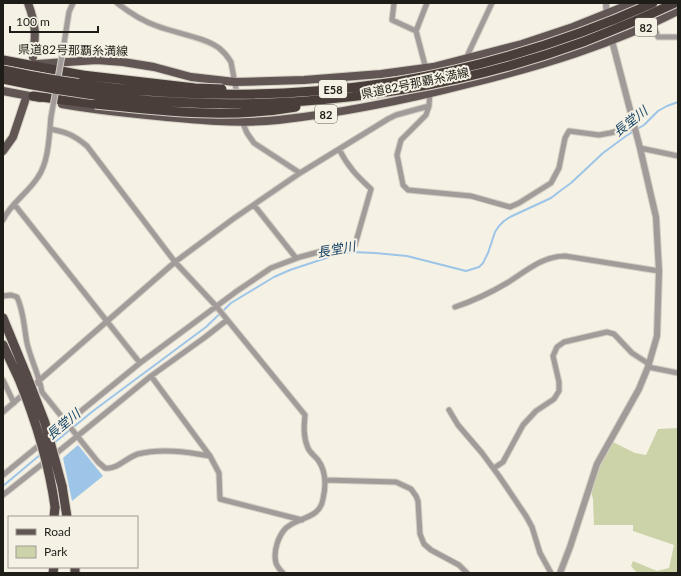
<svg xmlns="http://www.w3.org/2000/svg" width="681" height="576" viewBox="0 0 681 576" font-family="Lato,'Noto Sans JP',sans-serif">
<rect width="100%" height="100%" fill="#f5f1e4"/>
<path fill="#cdd3a8" d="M678 428V573H637L631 566 633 561 657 571 669 568 674 545 633 531V525H594L593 499 589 484 609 440 635 453 646 455 658 429Z"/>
<path fill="#9cc5e8" d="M78 445 103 476 72 501 63 458Z"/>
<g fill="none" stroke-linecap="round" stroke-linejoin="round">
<path stroke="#9cc5e8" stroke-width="2" d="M54 443 93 411 206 327 231 303 274 277 290 270 338 254 352 252 375 253 407 256 466 271 479 267 483 263 488 253 495 232 499 226 504 221 510 217 551 198 560 191 571 183 603 153 626 136 644 125 658 111 667 106 678 102
M3 486 41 454"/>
<g stroke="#d3cfc3" stroke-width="7">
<path id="minor" d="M117 3C130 13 142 21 157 26 175 33 204 37 219 48 224 52 228 57 231 62L242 121 247 133 254 143 300 173
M394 3 392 20 416 31
M653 24 658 37H678
M63 50 69 12 73 3
M467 59 468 54 492 3
M426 69 416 31 427 3
M430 91 429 106 426 115 401 140 397 155 403 185 408 190 471 196 510 207 519 203 551 183 559 168 565 138 569 131 599 135 610 133 634 127
M50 129C66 132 74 135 87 146L175 262 216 306 305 415C304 426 303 437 308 448 310 453 315 456 318 460 326 471 326 486 323 499 320 519 298 517 286 528 278 536 273 552 276 563 277 566 280 570 283 573
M640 148 678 156
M14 204 140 363
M254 205 296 258
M3 220C11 203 28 193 38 177 49 161 49 136 51 117
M3 296 11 295 17 297C24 312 24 328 27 343 31 360 39 375 42 392L98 462 105 468C117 470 127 457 138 454 161 448 187 452 210 456
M455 307C473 301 490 293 507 283 525 272 542 256 565 256L659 271
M648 367 678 373
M151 376 210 456 219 473 220 499 302 520
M3 380 14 403
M449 410 458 425 482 453 499 476 526 516 532 527 540 553 551 573
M3 412 175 262 233 219 300 173 388 119 396 115 429 106
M48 438 140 363 237 291 271 268 300 257 330 249 351 247 355 245 371 189C357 176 348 167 339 149
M53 456 151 376 204 338 227 320
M494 468 503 462 523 425 536 411 554 399 559 391V382L553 356 557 347 564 342 607 332 614 334 632 353 649 364
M3 475 42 443
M325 480 396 482 411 489 416 496 418 501 420 534 424 544 431 550 459 565 467 573
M3 495 46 461"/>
</g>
<g stroke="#d3cfc3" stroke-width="8">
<path id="tertiary" d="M606 3 607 18
M560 573 570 547 597 464 639 389 648 367 657 336 659 271 656 217 640 148 611 37"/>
</g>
<g stroke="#d3cfc3" stroke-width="10">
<path id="primary" d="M28 3C36 25 36 34 33 57
M37 64 97 60 123 62 154 67 191 77 235 82 304 80 381 74 433 67 522 44 573 27 633 3
M3 91 40 98
M62 104C94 110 125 113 157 116 197 120 237 124 278 120 342 113 406 100 468 84 541 66 611 45 678 11
M3 151 13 137 25 101"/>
</g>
<g stroke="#d3cfc3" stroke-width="11">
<path id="trunk" d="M3 318 26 374
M3 345 19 379
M62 486 67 517
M54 517 55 507
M75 567V573
M53 573 54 567"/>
</g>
<g stroke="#d3cfc3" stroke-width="11">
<path id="motorway" d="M3 60 82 75
M33 96 95 104"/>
</g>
<use href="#minor" stroke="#a29b9a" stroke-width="5"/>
<use href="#tertiary" stroke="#a29b9a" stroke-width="6"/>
<use href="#primary" stroke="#615654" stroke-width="8"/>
<use href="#trunk" stroke="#564a48" stroke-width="9"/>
<use href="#motorway" stroke="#4a3e3b" stroke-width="9"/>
<g stroke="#d3cfc3" stroke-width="7" stroke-linecap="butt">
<path id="minor-bridge" d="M51 117 63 50"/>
</g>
<g stroke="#d3cfc3" stroke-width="11" stroke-linecap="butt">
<path id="trunk-bridge" d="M26 374 45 423 62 486
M19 379C36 421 49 463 55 507"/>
</g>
<g stroke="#d3cfc3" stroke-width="11" stroke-linecap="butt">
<path id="motorway-bridge" d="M3 70C108 93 208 99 315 91 341 89 368 86 395 82 483 67 571 40 653 3
M82 75 195 88 222 89
M3 79C195 121 398 110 583 42 614 30 645 17 675 3
M95 104C162 111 229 119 296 107"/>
</g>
<use href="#minor-bridge" stroke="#a29b9a" stroke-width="5"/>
<use href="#trunk-bridge" stroke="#564a48" stroke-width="9"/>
<use href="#motorway-bridge" stroke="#4a3e3b" stroke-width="9"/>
</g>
<g text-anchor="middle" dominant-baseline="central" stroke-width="4" stroke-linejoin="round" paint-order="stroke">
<g fill="#f5f1e4" stroke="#5e5d55" stroke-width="1">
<rect x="635" y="18" width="22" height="18" rx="3"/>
<rect x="319" y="80" width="28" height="18" rx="3"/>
<rect x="315" y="105" width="22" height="18" rx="3"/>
</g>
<g font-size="11" font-weight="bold" fill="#1e1d18">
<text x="646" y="27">82</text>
<text x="333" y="89">E58</text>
<text x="326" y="114">82</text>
</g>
<g font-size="12" fill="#1e1d18" stroke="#f5f1e4">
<text transform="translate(73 50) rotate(1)">県道82号那覇糸満線</text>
<text transform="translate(415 83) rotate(-12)">県道82号那覇糸満線</text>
</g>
<g font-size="13" font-style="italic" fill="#174567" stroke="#f5f1e4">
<text transform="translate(630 121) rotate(-38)">長堂川</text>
<text transform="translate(336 249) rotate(-10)">長堂川</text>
<text transform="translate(63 424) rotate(-40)">長堂川</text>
</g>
</g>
<rect width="681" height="576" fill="none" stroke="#1e1d18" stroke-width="8"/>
<rect x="8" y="516" width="130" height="52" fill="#f5f1e4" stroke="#9f9c92"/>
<rect x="16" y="529" width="20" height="6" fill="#615654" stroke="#9f9c92"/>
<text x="44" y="536" font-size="12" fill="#1e1d18">Road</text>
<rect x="16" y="546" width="20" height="12" fill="#cdd3a8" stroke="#9f9c92"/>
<text x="44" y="556" font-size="12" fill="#1e1d18">Park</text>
<path d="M10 26v6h88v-6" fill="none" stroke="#1e1d18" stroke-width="2"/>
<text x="16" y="26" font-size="12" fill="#1e1d18" stroke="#f5f1e4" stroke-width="3" paint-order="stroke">100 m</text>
</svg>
